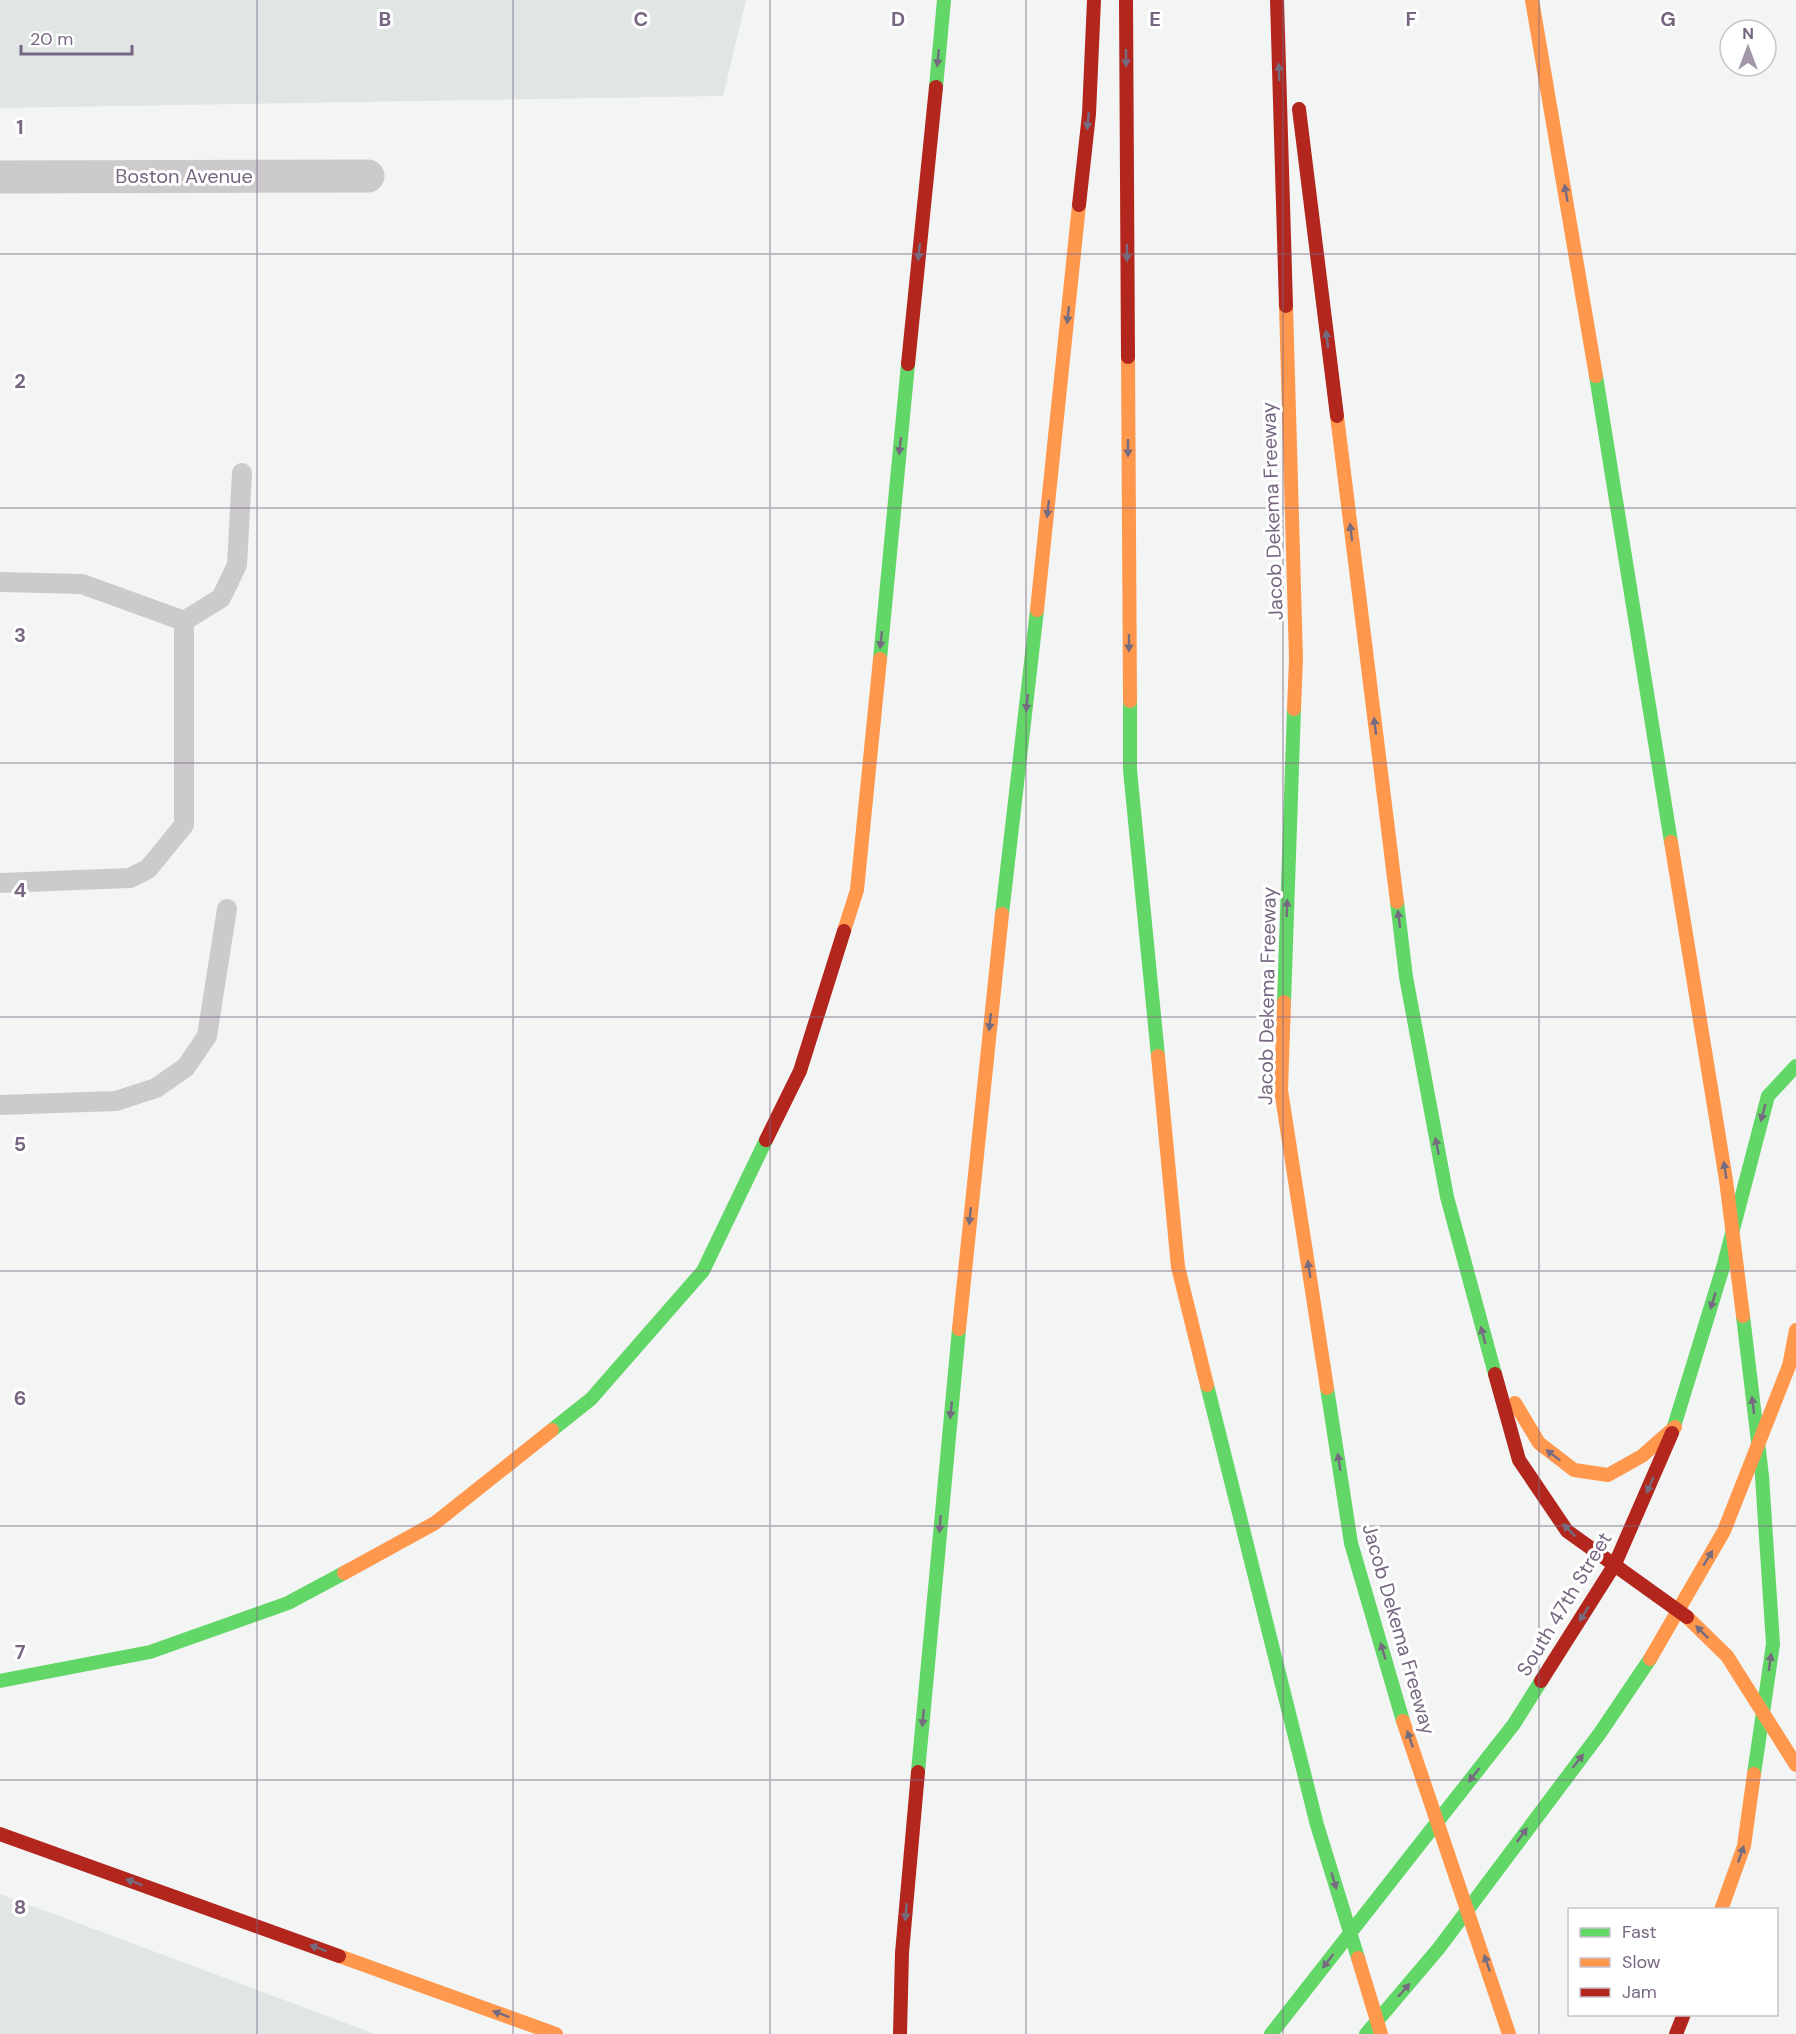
<svg xmlns="http://www.w3.org/2000/svg" width="1796" height="2034" viewBox="0 0 1796 2034" font-family="'DM Sans',sans-serif">
<rect width="100%" height="100%" fill="#f3f5f4"/>
<path fill="#e1e6e5" d="M0 0H746L723 96 0 108Z
M0 1894 375 2034H0Z"/>
<g fill="none" stroke-linecap="round" stroke-linejoin="round">
<path stroke="#cccacd" stroke-width="20" d="M0 582 82 584 184 621
M0 883 130 878 148 869 184 825V621L221 598 237 565 242 473
M0 1105 116 1101 156 1088 186 1067 207 1036 227 909"/>
<path stroke="#cccacd" stroke-width="33" d="M0 177 368 176"/>
<path stroke="#63d668" stroke-width="14" d="M936 87 944 0
M1596 376 1671 842
M880 659 908 364
M1130 701V770L1158 1056
M1397 902 1406 977 1447 1197 1495 1374
M1002 914 1037 610
M1284 1002 1294 709
M1743 1316 1762 1476 1773 1644 1754 1774
M1207 1385 1317 1825 1358 1958
M1327 1388 1351 1543 1403 1721
M552 1430 591 1399 703 1271 766 1140
M1672 1433 1724 1264 1768 1096 1796 1066
M0 1681 150 1652 288 1603 344 1573
M918 1772 959 1329
M1271 2034 1514 1724 1541 1681
M1366 2034 1439 1948 1600 1733 1650 1659"/>
<path stroke="#ff974d" stroke-width="14" d="M1532 0 1596 376
M1286 306 1296 659 1294 709
M1128 357 1130 701
M1337 416 1397 902
M1037 610 1079 205
M1671 842 1726 1180 1743 1316
M844 931 857 890 880 659
M1284 1002 1281 1090 1327 1388
M1158 1056 1178 1267 1207 1385
M959 1329 1002 914
M1515 1403 1539 1443 1574 1470 1608 1475 1642 1456 1675 1427
M344 1573 435 1523 552 1430
M1687 1617 1727 1656 1796 1765
M1650 1659 1724 1531 1789 1366 1796 1330
M1403 1721 1509 2034
M1721 1910 1744 1846 1754 1774
M339 1956 556 2034
M1358 1958 1381 2034"/>
<path stroke="#b3261e" stroke-width="14" d="M1126 0 1128 357
M1277 0 1286 306
M1299 109 1337 416
M1079 205 1089 114 1094 0
M908 364 936 87
M766 1140 800 1071 844 931
M1495 1374 1519 1460 1567 1531 1687 1617
M1541 1681 1615 1564 1672 1433
M0 1834 339 1956
M900 2034 902 1953 918 1772
M1676 2034 1684 2014"/>
</g>
<defs><path id="oneway-solid" d="M-6-.8H1V-3.2L6.5 0L1 3.2V.8H-6Z" transform="scale(1.5)"/></defs>
<g fill="#766c80">
<use href="#oneway-solid" transform="translate(938 58) rotate(96)"/>
<use href="#oneway-solid" transform="translate(1126 58) rotate(90)"/>
<use href="#oneway-solid" transform="translate(1279 72) rotate(-92)"/>
<use href="#oneway-solid" transform="translate(1088 121) rotate(96)"/>
<use href="#oneway-solid" transform="translate(1566 193) rotate(-100)"/>
<use href="#oneway-solid" transform="translate(919 252) rotate(96)"/>
<use href="#oneway-solid" transform="translate(1127 253) rotate(90)"/>
<use href="#oneway-solid" transform="translate(1068 315) rotate(96)"/>
<use href="#oneway-solid" transform="translate(1327 339) rotate(-97)"/>
<use href="#oneway-solid" transform="translate(900 446) rotate(96)"/>
<use href="#oneway-solid" transform="translate(1128 448) rotate(90)"/>
<use href="#oneway-solid" transform="translate(1048 509) rotate(96)"/>
<use href="#oneway-solid" transform="translate(1351 532) rotate(-97)"/>
<use href="#oneway-solid" transform="translate(881 640) rotate(96)"/>
<use href="#oneway-solid" transform="translate(1129 643) rotate(90)"/>
<use href="#oneway-solid" transform="translate(1027 703) rotate(96)"/>
<use href="#oneway-solid" transform="translate(1375 726) rotate(-97)"/>
<use href="#oneway-solid" transform="translate(1287 908) rotate(-88)"/>
<use href="#oneway-solid" transform="translate(1399 919) rotate(-97)"/>
<use href="#oneway-solid" transform="translate(990 1022) rotate(96)"/>
<use href="#oneway-solid" transform="translate(1763 1113) rotate(105)"/>
<use href="#oneway-solid" transform="translate(1437 1146) rotate(-101)"/>
<use href="#oneway-solid" transform="translate(1725 1170) rotate(-99)"/>
<use href="#oneway-solid" transform="translate(970 1216) rotate(96)"/>
<use href="#oneway-solid" transform="translate(1309 1269) rotate(-99)"/>
<use href="#oneway-solid" transform="translate(1713 1301) rotate(107)"/>
<use href="#oneway-solid" transform="translate(1483 1335) rotate(-105)"/>
<use href="#oneway-solid" transform="translate(1753 1405) rotate(-97)"/>
<use href="#oneway-solid" transform="translate(951 1410) rotate(96)"/>
<use href="#oneway-solid" transform="translate(1553 1455) rotate(-143)"/>
<use href="#oneway-solid" transform="translate(1339 1462) rotate(-99)"/>
<use href="#oneway-solid" transform="translate(1650 1485) rotate(114)"/>
<use href="#oneway-solid" transform="translate(940 1524) rotate(95)"/>
<use href="#oneway-solid" transform="translate(1569 1530) rotate(-135)"/>
<use href="#oneway-solid" transform="translate(1708 1558) rotate(-59)"/>
<use href="#oneway-solid" transform="translate(1584 1614) rotate(122)"/>
<use href="#oneway-solid" transform="translate(1702 1632) rotate(-135)"/>
<use href="#oneway-solid" transform="translate(1383 1651) rotate(-106)"/>
<use href="#oneway-solid" transform="translate(1770 1662) rotate(-82)"/>
<use href="#oneway-solid" transform="translate(923 1718) rotate(95)"/>
<use href="#oneway-solid" transform="translate(1410 1739) rotate(-109)"/>
<use href="#oneway-solid" transform="translate(1578 1761) rotate(-52)"/>
<use href="#oneway-solid" transform="translate(1474 1775) rotate(128)"/>
<use href="#oneway-solid" transform="translate(1522 1835) rotate(-54)"/>
<use href="#oneway-solid" transform="translate(1741 1854) rotate(-71)"/>
<use href="#oneway-solid" transform="translate(1334 1881) rotate(73)"/>
<use href="#oneway-solid" transform="translate(134 1882) rotate(-160)"/>
<use href="#oneway-solid" transform="translate(906 1912) rotate(95)"/>
<use href="#oneway-solid" transform="translate(318 1948) rotate(-160)"/>
<use href="#oneway-solid" transform="translate(1328 1961) rotate(128)"/>
<use href="#oneway-solid" transform="translate(1487 1963) rotate(-109)"/>
<use href="#oneway-solid" transform="translate(1404 1990) rotate(-49)"/>
<use href="#oneway-solid" transform="translate(501 2014) rotate(-160)"/>
</g>
<path fill="none" stroke="#776681" stroke-width="1.5" stroke-opacity="0.55" d="M257 0V2034M513 0V2034M770 0V2034M1026 0V2034M1283 0V2034M1539 0V2034M0 254H1796M0 508H1796M0 763H1796M0 1017H1796M0 1271H1796M0 1526H1796M0 1780H1796"/>
<g text-anchor="middle" dominant-baseline="central" stroke-width="6" stroke-linejoin="round" paint-order="stroke">
<g font-size="20" fill="#776681" stroke="#fff">
<text x="184" y="176">Boston Avenue</text>
<text transform="translate(1272 511) rotate(-92)">Jacob Dekema Freeway</text>
<text transform="translate(1267 996) rotate(-89)">Jacob Dekema Freeway</text>
<text transform="translate(1564 1604) rotate(-59)">South 47th Street</text>
<text transform="translate(1399 1629) rotate(74)">Jacob Dekema Freeway</text>
</g>
</g>
<g font-size="20" text-anchor="middle" font-weight="bold" fill="#776681" stroke="#fff" stroke-width="6" stroke-linejoin="round" paint-order="stroke">
<text x="385" y="26">B</text>
<text x="641" y="26">C</text>
<text x="898" y="26">D</text>
<text x="1155" y="26">E</text>
<text x="1411" y="26">F</text>
<text x="1668" y="26">G</text>
<text x="20" y="134">1</text>
<text x="20" y="388">2</text>
<text x="20" y="642">3</text>
<text x="20" y="897">4</text>
<text x="20" y="1151">5</text>
<text x="20" y="1405">6</text>
<text x="20" y="1659">7</text>
<text x="20" y="1914">8</text>
</g>
<rect x="1568" y="1908" width="210" height="108" fill="#ffffff" stroke="#c9c2cd" stroke-width="1.5"/>
<rect x="1580" y="1928" width="30" height="9" fill="#63d668" stroke="#c9c2cd" stroke-width="1.5"/>
<text x="1622" y="1938" font-size="18" fill="#776681">Fast</text>
<rect x="1580" y="1958" width="30" height="9" fill="#ff974d" stroke="#c9c2cd" stroke-width="1.5"/>
<text x="1622" y="1968" font-size="18" fill="#776681">Slow</text>
<rect x="1580" y="1988" width="30" height="9" fill="#b3261e" stroke="#c9c2cd" stroke-width="1.5"/>
<text x="1622" y="1998" font-size="18" fill="#776681">Jam</text>
<g transform="translate(1748 48)"><circle r="28" fill="#ffffff" stroke="#c9c2cd" stroke-width="1.5"/>
<path d="M0-4.5L10 22L0 15L-10 22Z" fill="#a298a9"/>
<text y="-9" font-size="16" font-weight="bold" text-anchor="middle" fill="#776681">N</text>
</g>
<path d="M21 45v9h111v-9" fill="none" stroke="#776681" stroke-width="3"/>
<text x="30" y="45" font-size="18" fill="#776681" stroke="#ffffff" stroke-width="4.5" paint-order="stroke">20 m</text>
</svg>
